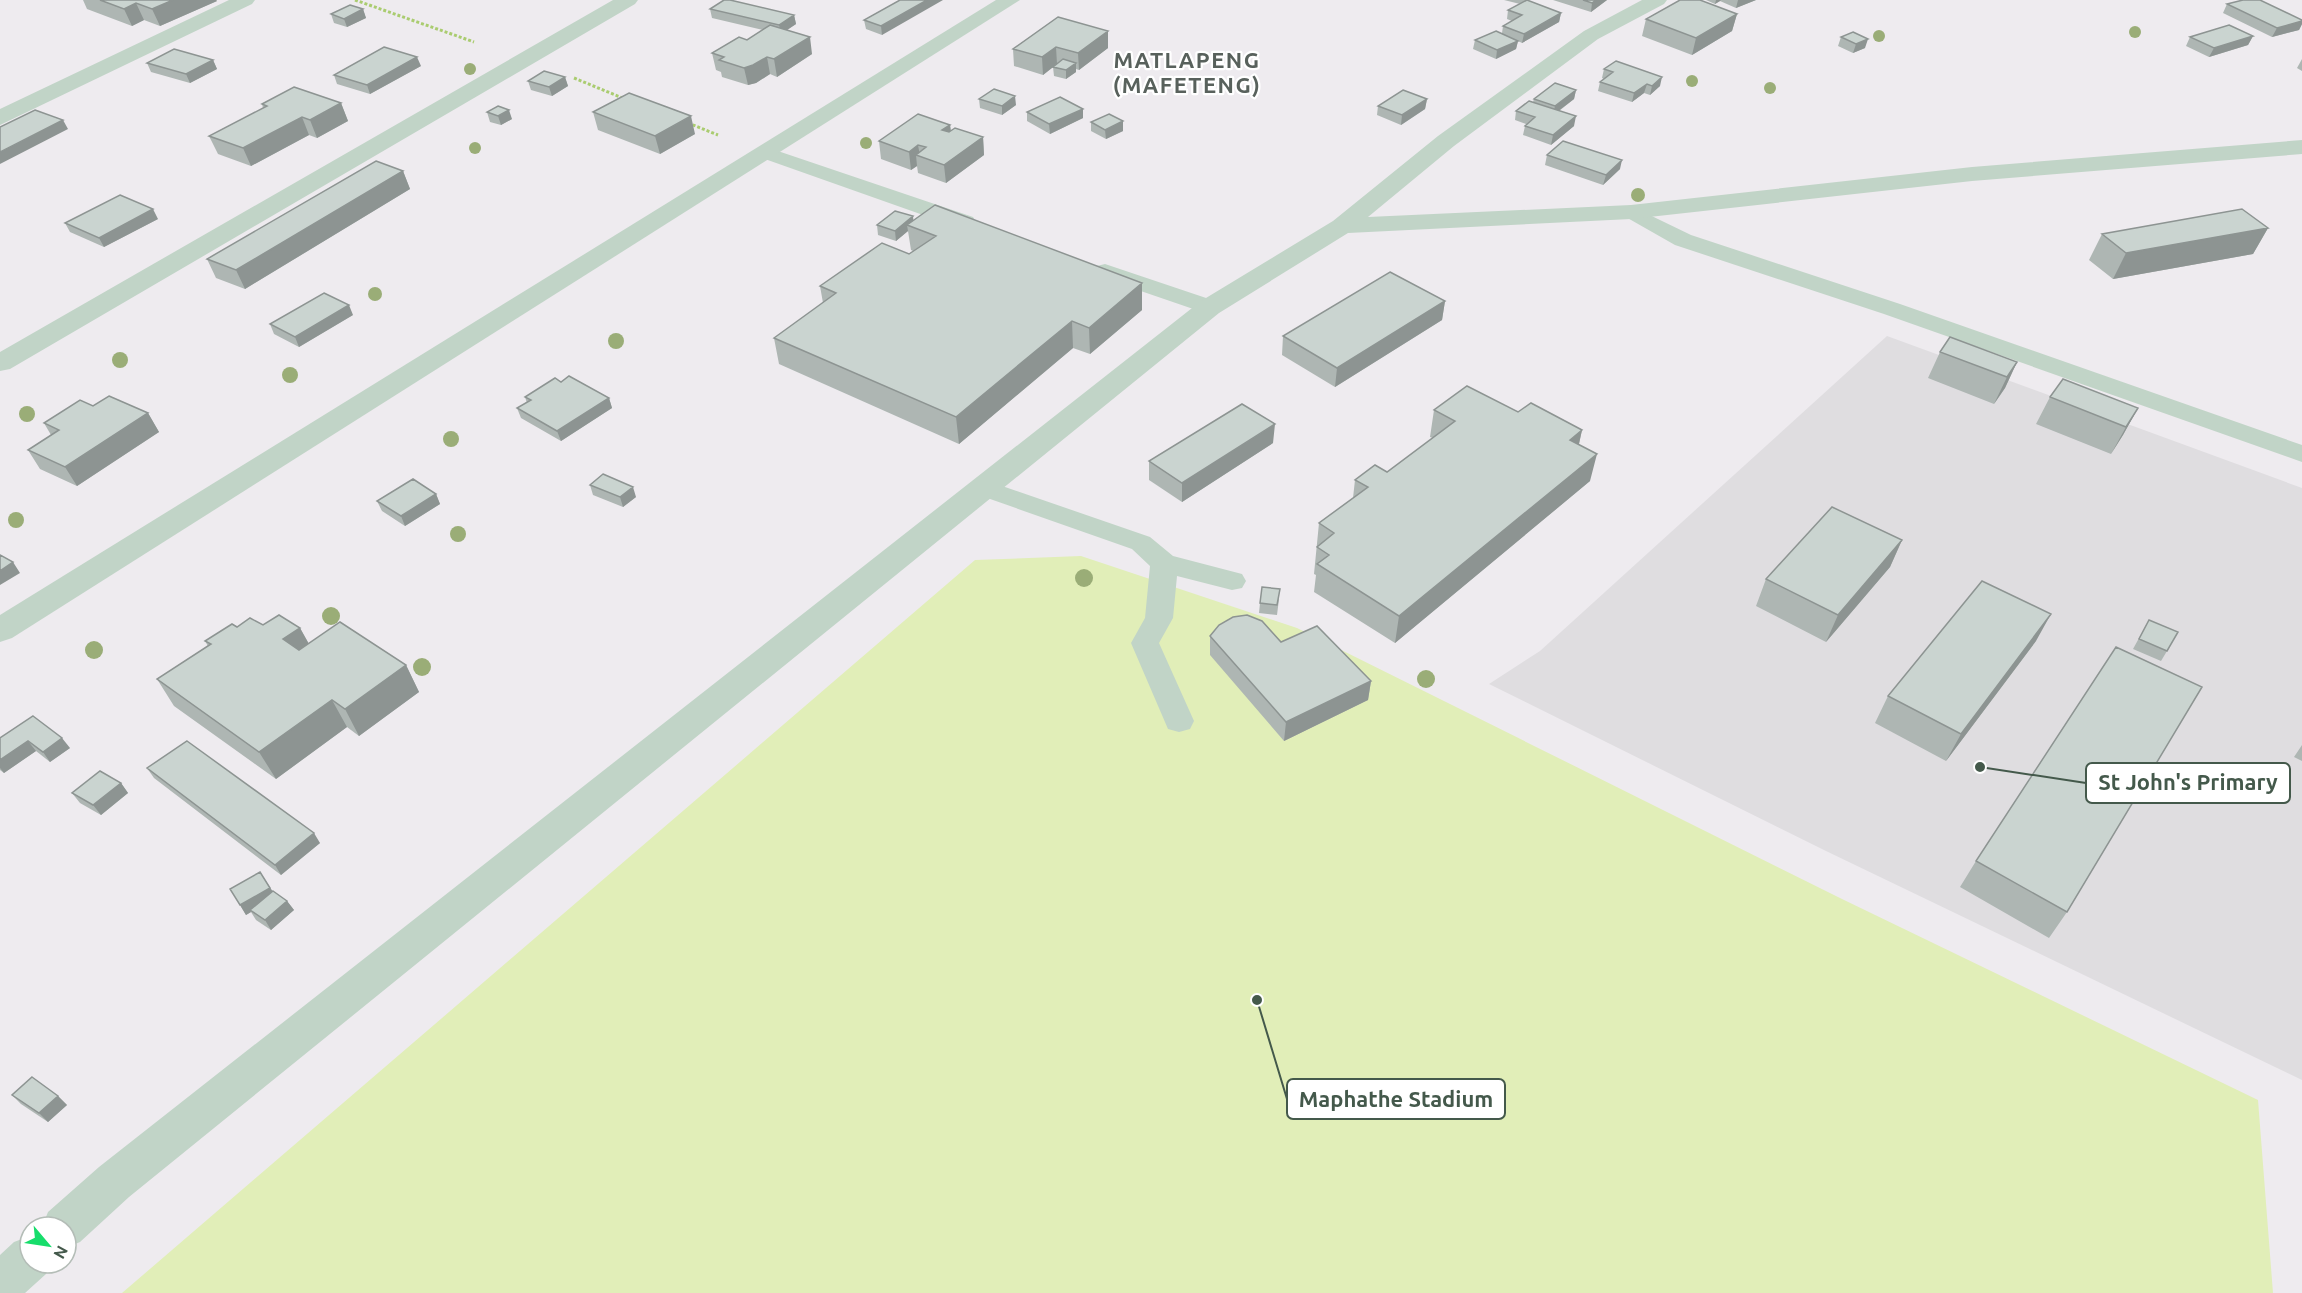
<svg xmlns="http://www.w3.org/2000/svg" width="2302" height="1293" viewBox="0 0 2302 1293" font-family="Ubuntu,sans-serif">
<rect width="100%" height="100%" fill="#eeebef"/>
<path fill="#dfdde0" d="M1887 336 2302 488V1080L1826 851 1489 684 1540 651Z"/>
<path fill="#e1eeb8" d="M1081 556 1297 628 1842 899 2258 1100 2273 1293H122L975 560Z"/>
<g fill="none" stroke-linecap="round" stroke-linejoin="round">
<path stroke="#aacc70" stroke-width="3" stroke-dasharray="3 2" stroke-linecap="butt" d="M355 0 474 42
M574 78 625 99
M688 123 718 135"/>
<path fill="#c1d4c7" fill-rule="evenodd" d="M766 147 973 217 976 222 973 227H957L759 157 756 153 759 149Z
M1631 206 1691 235 1900 304 2302 445V462L1884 314 1675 245 1624 216 1620 212 1624 208Z
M1105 264 1218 302 1221 307 1218 312H1202L1097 276 1094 271 1097 266Z
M982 479 1150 537 1173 556 1242 574 1246 581 1242 588 1232 590 1177 576 1173 618 1159 643 1194 721 1190 729 1179 732 1168 729 1131 643 1145 618 1150 566 1132 549 973 493 969 487 973 481Z"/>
<path fill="#c1d4c7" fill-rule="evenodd" d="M229 0H255L252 4 0 125V109Z
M613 0H638L635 4 10 369 0 371V352Z
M1642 0H1667L1664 4 1598 39 1454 146 1368 217 1631 205 1972 167 2302 140V154L1972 181 1631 219 1348 233 1219 313 129 1197 80 1242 66 1248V1227H42L48 1212 99 1167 1201 301 1333 221 1438 136 1584 31Z
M30 1236V1263H50L46 1274 25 1293H0V1255L14 1242Z"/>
<path fill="#c1d4c7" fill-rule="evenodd" d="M996 0H1020L12 638 0 642V615Z"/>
</g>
<g fill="#9aad77">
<circle cx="2135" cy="32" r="6"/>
<circle cx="1879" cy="36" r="6"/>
<circle cx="470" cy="69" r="6"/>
<circle cx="1692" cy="81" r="6"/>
<circle cx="1770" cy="88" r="6"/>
<circle cx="866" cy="143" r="6"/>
<circle cx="475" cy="148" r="6"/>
<circle cx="1638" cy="195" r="7"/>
<circle cx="375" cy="294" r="7"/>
<circle cx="616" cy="341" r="8"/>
<circle cx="120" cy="360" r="8"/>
<circle cx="290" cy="375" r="8"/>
<circle cx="27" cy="414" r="8"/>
<circle cx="451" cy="439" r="8"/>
<circle cx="16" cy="520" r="8"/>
<circle cx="458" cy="534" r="8"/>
<circle cx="1084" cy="578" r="9"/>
<circle cx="331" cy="616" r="9"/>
<circle cx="94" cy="650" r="9"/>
<circle cx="422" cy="667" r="9"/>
<circle cx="1426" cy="679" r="9"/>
</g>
<path fill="#aeb6b3" d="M83 0H216L217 1 160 26 144 20 132 26 87 9Z
M900 0 882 35 866 29 864 20Z
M1504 0H1527L1561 13 1559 22 1522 43 1518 41 1516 49 1496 59 1473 49 1475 40 1502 33 1503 26 1512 21 1507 19 1508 10 1520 4Z
M1553 0H1607L1591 12Z
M1706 0H1756L1736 8 1720 1 1715 4Z
M2227 4 2302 20V24L2299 30 2272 37 2223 13Z
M363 9 366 18 347 27 334 23 331 14Z
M710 9 794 15 796 24 787 30 812 54 777 77 770 74 756 83 748 85 722 77 721 72 716 70 712 53 747 40 763 30 712 18Z
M1737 14 1732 31 1692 55 1642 36 1646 19Z
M1058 17 1108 48 1079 70 1076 69V72L1066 79 1054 76 1053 67 1043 75 1014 66 1013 49Z
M2253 36 2248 45 2209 57 2186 46 2190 37Z
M1841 37 1865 48 1853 53 1838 46Z
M2302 59V71L2297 68Z
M213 60 217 69 190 83 151 72 147 63Z
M421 66 370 94 337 84 334 75Z
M1604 69 1660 86 1650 95 1644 93 1632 102 1598 91 1600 82 1604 79 1602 78Z
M565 77 568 86 552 96 531 90 528 81Z
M1576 90 1574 99 1559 111 1574 126 1551 145 1523 135 1525 126 1526 124 1515 120 1516 111 1533 102 1534 99Z
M979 99 1016 105 1002 115 980 108Z
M1427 99 1425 109 1401 125 1377 115 1378 106Z
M341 103 348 121 317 138 309 135 251 166 218 154 209 136 263 108 262 104Z
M1083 109V118L1050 134 1027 121V112Z
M487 112 512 119 501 125 490 122Z
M593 112 695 134 660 154 598 130Z
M1091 122 1123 131 1106 139 1091 131Z
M950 125 951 131 983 137 984 155 946 183 918 173 917 166 911 170 881 159 879 141Z
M1547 155 1620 169 1603 185 1545 165Z
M403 171 410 189 245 289 216 278 207 259Z
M158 219 104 247 70 232 65 223Z
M914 220 1142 283V310L1090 354 1073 348 959 444 779 364 774 338 823 303 820 286 909 254 913 251 911 250 908 231 896 241 878 235 877 225Z
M2268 228 2253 254 2113 279 2089 260 2102 234Z
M1445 301 1442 320 1335 387 1282 355 1283 336Z
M353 315 299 347 274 334 270 324Z
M1940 352 2017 362 2005 388 1994 404 1928 378Z
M561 382 609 398 612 408 561 441 521 418 517 408 527 403 525 397Z
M2050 397 2138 408 2123 435 2111 454 2036 424Z
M93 406 148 413 159 432 77 486 40 469 28 450 51 435 44 423Z
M1434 410 1518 412 1582 430 1579 444 1590 481 1395 643 1314 592 1316 575 1314 574 1319 523 1353 498 1355 480 1387 472 1433 438 1430 437Z
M1273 443 1182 502 1149 480V461Z
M590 485 636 497 623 507 593 495Z
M436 494 440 504 405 526 382 511 377 501Z
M1902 540 1890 567 1826 642 1756 606 1766 579Z
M1279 599 1277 615 1259 613 1260 603Z
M2149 620 2167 651 2161 661 2133 649Z
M263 625 300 628 309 644 406 665 419 692 359 736 347 727 276 779 174 706 157 679 208 646 205 641 237 627Z
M1210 636 1281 642 1371 681 1368 700 1284 741 1210 655Z
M2036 641 1946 761 1875 723 1888 696Z
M0 738 70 748 50 762 36 751 4 773 0 770Z
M2302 745V761L2294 757Z
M147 768 320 843 281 875 154 778Z
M121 783 128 793 101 815 80 803 72 793Z
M1976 861 2067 912 2049 938 1960 887Z
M272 891 287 901 294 910 271 930 256 920 251 912 246 915 240 905Z
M12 1095 58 1096 67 1105 48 1122 21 1104Z"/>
<path fill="#8d9492" d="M173 0H216L217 1 160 26 152 9Z
M927 0H943L882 35 881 26Z
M1596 0H1607L1591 12 1592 3Z
M1716 0H1721L1720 1 1715 4Z
M1738 0H1756L1736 8Z
M136 3 144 20 132 26 124 9Z
M363 9 366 18 347 27 344 19Z
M1561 13 1559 22 1522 43 1524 34Z
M1737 14 1732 31 1692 55 1696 38Z
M794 15 796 24 781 34 779 25Z
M2302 21V24L2299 30 2272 37 2277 28Z
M1108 31V48L1079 70 1078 53Z
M2253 36 2248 45 2209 57 2214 48Z
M810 37 812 54 777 77 774 59Z
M1868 39 1865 48 1853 53 1856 44Z
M1518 41 1516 49 1496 59 1497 50Z
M1056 47 1057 64 1043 75 1042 57Z
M417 57 421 66 370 94 367 85Z
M767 57 770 74 756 83 748 85 744 68Z
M213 60 217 69 190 83 186 74Z
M1076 63V72L1066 79V70Z
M565 77 568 86 552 96 549 87Z
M1662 77 1660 86 1650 95 1652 86Z
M1647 84 1644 93 1632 102 1634 93Z
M1576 90 1574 99 1553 115 1555 106Z
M1015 96 1016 105 1002 115V106Z
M1427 99 1425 109 1401 125 1402 115Z
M341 103 348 121 317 138 310 120Z
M1083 109V118L1050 134 1049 124Z
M509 110 512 119 501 125 498 116Z
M691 116 695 134 660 154 655 136Z
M1576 116 1574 126 1551 145 1553 135Z
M302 117 309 135 251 166 243 148Z
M63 120 68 129 0 164V152Z
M1123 121V131L1106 139 1105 130Z
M950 125 952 142 942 130Z
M983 137 984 155 946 183 944 165Z
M918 145 920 156 916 155 917 166 911 170 909 152Z
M1622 160 1620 169 1603 185 1606 175Z
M403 171 410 189 245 289 236 270Z
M153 209 158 219 104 247 99 238Z
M913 216 914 226 907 225 908 231 896 241 895 231Z
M2268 228 2253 254 2113 279 2126 253Z
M1142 283V310L1090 354 1089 328Z
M1445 301 1442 320 1335 387 1337 368Z
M349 305 353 315 299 347 295 337Z
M1072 321 1073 348 959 444 956 417Z
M2017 362 2005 388 1994 404 2007 377Z
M609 398 612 408 561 441 557 431Z
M2138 408 2123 435 2111 454 2126 427Z
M148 413 159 432 77 486 65 467Z
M1275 424 1273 443 1182 502V483Z
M1582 430 1576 457 1570 440Z
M1597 454 1590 481 1395 643 1399 616Z
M633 487 636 497 623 507 620 497Z
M436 494 440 504 405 526 401 516Z
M1902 540 1890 567 1826 642 1838 615Z
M13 562 20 573 0 585V571Z
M2051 614 2036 641 1946 761 1961 734Z
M300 628 315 655 298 667 283 639Z
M406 665 419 692 359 736 345 709Z
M1371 681 1368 700 1284 741 1286 722Z
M332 700 347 727 276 779 259 752Z
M62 738 70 748 50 762 43 752Z
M28 741 36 751 4 773 0 768V760Z
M121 783 128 793 101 815 93 805Z
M314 833 320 843 281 875 275 865Z
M260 872 277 898 250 910 251 912 246 915 240 905Z
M287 901 294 910 271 930 265 920Z
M58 1096 67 1105 48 1122 39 1113Z"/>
<path fill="#cad4d0" stroke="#8d9492" stroke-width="1.5" d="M100 0H173L152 9 136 3 124 9Z
M724 0H730L794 15 779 25 710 9Z
M900 0H927L881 26 864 20Z
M1527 0 1561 13 1524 34 1503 26 1522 15 1508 10Z
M1583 0H1596L1592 3Z
M1680 0H1700L1737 14 1696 38 1646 19Z
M2243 0H2260L2302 20V21L2277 28 2227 4Z
M350 5 363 9 344 19 331 14Z
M1058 17 1108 31 1078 53 1056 47 1042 57 1013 49Z
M770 25 810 37 774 59 767 57 753 65 744 68 719 60 724 57 712 53 739 37 747 40Z
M2229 25 2253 36 2214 48 2190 37Z
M1496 31 1518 41 1497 50 1475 40Z
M1853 32 1868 39 1856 44 1841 37Z
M384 47 417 57 367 85 334 75Z
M174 49 213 60 186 74 147 63Z
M1063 59 1076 63 1066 70 1053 67Z
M1616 61 1662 77 1652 86 1647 84 1634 93 1600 82 1613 72 1604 69Z
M544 71 565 77 549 87 528 81Z
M1555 83 1576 90 1555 106 1534 99Z
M294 87 341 103 310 120 302 117 243 148 209 136 267 106 262 104Z
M994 89 1015 96 1002 106 979 99Z
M1403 90 1427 99 1402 115 1378 106Z
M629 93 691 116 655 136 593 112Z
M1060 97 1083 109 1049 124 1027 112Z
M1529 101 1576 116 1553 135 1525 126 1535 117 1516 111Z
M498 106 509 110 498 116 487 112Z
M35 110 63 120 0 152V127Z
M918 114 950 125 942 130 949 132 955 128 983 137 944 165 916 155 926 147 918 145 909 152 879 141Z
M1109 114 1123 121 1105 130 1091 122Z
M1563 141 1622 160 1606 175 1547 155Z
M376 161 403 171 236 270 207 259Z
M120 195 153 209 99 238 65 223Z
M935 205 1142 283 1089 328 1072 321 956 417 774 338 836 293 820 286 882 243 909 254 936 236 907 225Z
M2242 209 2268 228 2126 253 2102 234Z
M895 211 913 216 895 231 877 225Z
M1390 272 1445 301 1337 368 1283 336Z
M324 293 349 305 295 337 270 324Z
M1950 337 2017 362 2007 377 1940 352Z
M569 376 609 398 557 431 517 408 531 400 525 397 555 378 561 382Z
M2063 379 2138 408 2126 427 2050 397Z
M1467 386 1518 412 1531 403 1582 430 1570 440 1597 454 1399 616 1317 564 1329 555 1317 547 1334 533 1319 523 1368 487 1355 480 1375 465 1387 472 1455 421 1434 410Z
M109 396 148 413 65 467 28 450 59 430 44 423 80 400 93 406Z
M1242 404 1275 424 1182 483 1149 461Z
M603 474 633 487 620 497 590 485Z
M413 479 436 494 401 516 377 501Z
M1832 507 1902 540 1838 615 1766 579Z
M0 555 13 562 0 571Z
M1982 581 2051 614 1961 734 1888 696Z
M1262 587 1280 589 1277 605 1260 603Z
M279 615 300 628 283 639 299 650 340 622 406 665 345 709 332 700 259 752 157 679 211 644 205 641 232 624 237 627 250 618 263 625Z
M1247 615 1262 621 1281 642 1317 626 1371 681 1286 722 1210 636 1219 625 1233 617Z
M2149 620 2178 632 2167 651 2139 639Z
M2116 647 2202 687 2067 912 1976 861Z
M33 716 62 738 43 752 28 741 0 760V738Z
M187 741 314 833 275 865 147 768Z
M100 771 121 783 93 805 72 793Z
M260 872 270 888 240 905 230 889Z
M273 891 287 901 265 920 250 910Z
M32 1077 58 1096 39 1113 12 1095Z"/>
<g text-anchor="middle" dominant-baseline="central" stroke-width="4.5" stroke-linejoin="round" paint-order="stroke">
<g font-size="22" font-weight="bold" letter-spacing="1.5" fill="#58615c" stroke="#fff">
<text x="1187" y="59">MATLAPENG<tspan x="1187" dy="25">(MAFETENG)</tspan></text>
</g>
</g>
<path fill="none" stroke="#44594b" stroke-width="2" d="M1980 767L2086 783M1257 1000L1287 1099"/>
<g fill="#44594b" stroke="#fff" stroke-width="2">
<circle cx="1980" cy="767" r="6"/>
<circle cx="1257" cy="1000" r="6"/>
</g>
<g fill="#fff" stroke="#44594b" stroke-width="2">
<rect x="2086" y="763" width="204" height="40" rx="6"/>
<rect x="1287" y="1079" width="218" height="40" rx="6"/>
</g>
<g font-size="22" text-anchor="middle" font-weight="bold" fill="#44594b">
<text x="2188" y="790">St John's Primary</text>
<text x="1396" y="1107">Maphathe Stadium</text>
</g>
<g transform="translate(48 1245) rotate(119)"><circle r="28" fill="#ffffff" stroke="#b4bdb7" stroke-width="1.5"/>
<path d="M0-4.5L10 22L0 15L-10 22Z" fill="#17dd6b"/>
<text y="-9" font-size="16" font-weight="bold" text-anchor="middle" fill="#44594b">N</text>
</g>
</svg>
